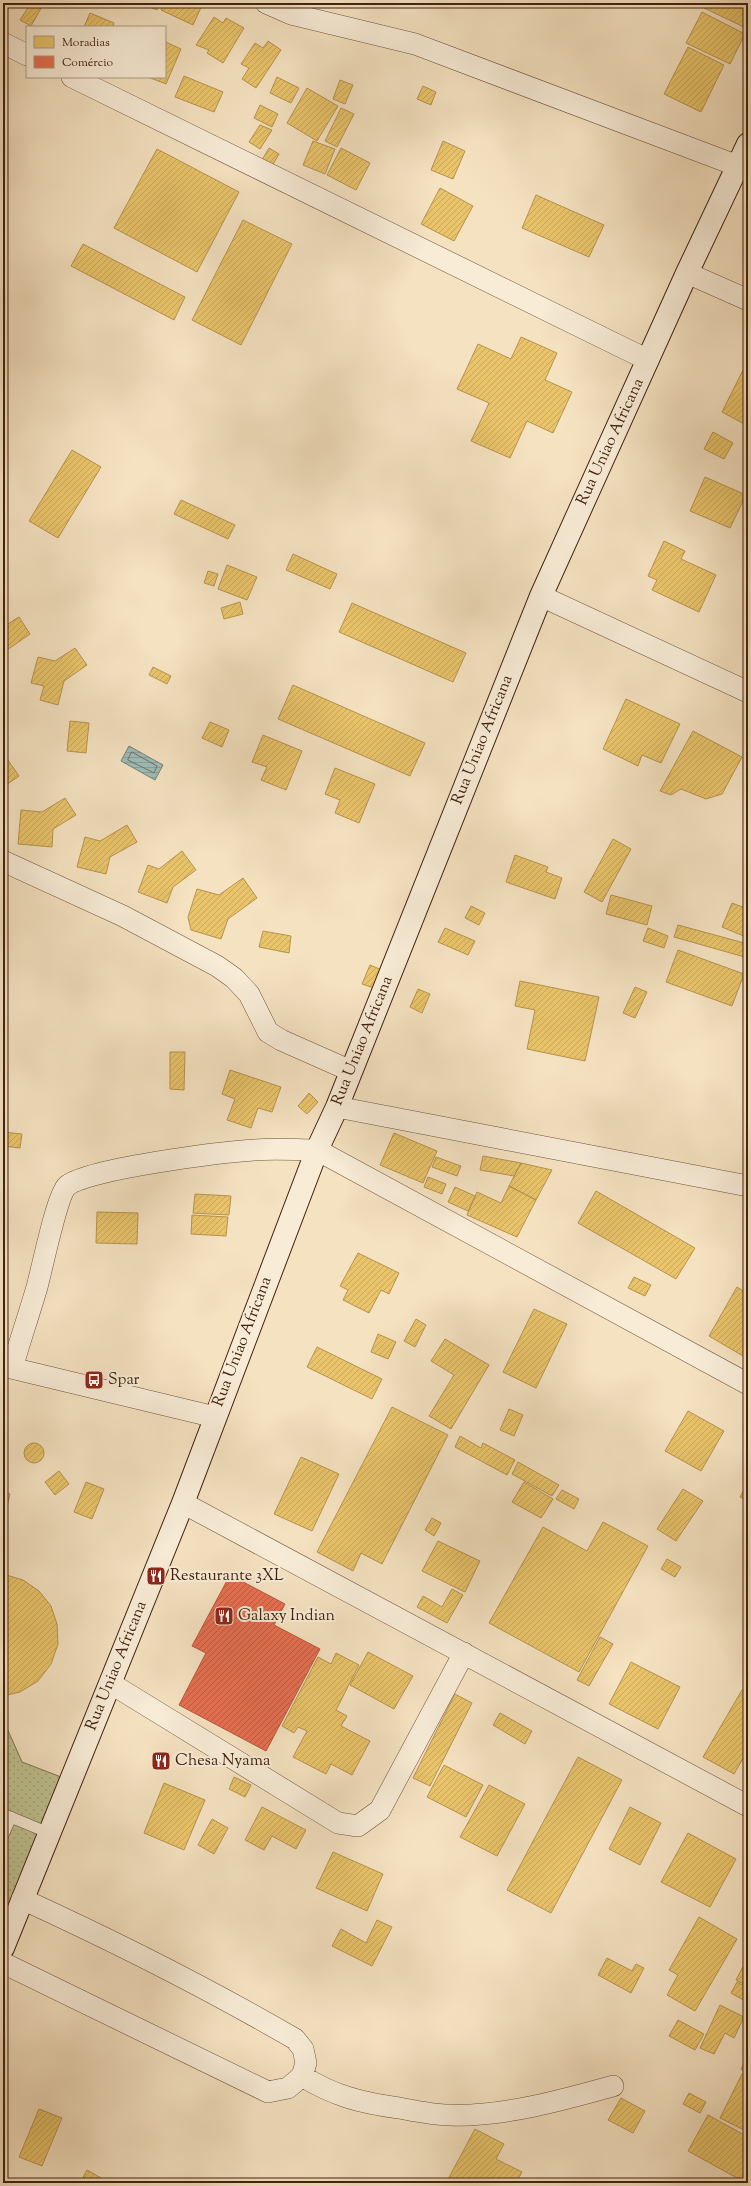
<svg xmlns="http://www.w3.org/2000/svg" width="751" height="2186" viewBox="0 0 751 2186" font-family="'Sorts Mill Goudy',serif">
<defs>
<pattern id="park-dots" width="8" height="8" patternUnits="userSpaceOnUse"><rect width="8" height="8" fill="#bfc291"/><path d="M2 2h.1M6 6h.1" fill="none" stroke="#a5a67c" stroke-width="1.8" stroke-linecap="round"/></pattern>
<pattern id="water-rules" width="6" height="5" patternUnits="userSpaceOnUse"><rect width="6" height="5" fill="#9dbdb8"/><path d="M0 2.5h6" fill="none" stroke="#88a29d"/></pattern>
<pattern id="homes-hatch" width="6" height="6" patternUnits="userSpaceOnUse"><rect width="6" height="6" fill="#e9c46a"/><path d="M-1 1l2-2M0 6l6-6M5 7l2-2" fill="none" stroke="#c9a85b"/></pattern>
<pattern id="shops-hatch" width="6" height="6" patternUnits="userSpaceOnUse"><rect width="6" height="6" fill="#e76f51"/><path d="M-1 1l2-2M0 6l6-6M5 7l2-2" fill="none" stroke="#bd5b42"/></pattern>
</defs>
<rect width="100%" height="100%" fill="#f5e2c1"/>
<filter id="stains"><feTurbulence type="fractalNoise" baseFrequency=".005" numOctaves="4"/><feColorMatrix values="0 0 0 0 .2 0 0 0 0 .09 0 0 0 0 .02 0 0 0 .5 -.17"/></filter>
<radialGradient id="worn" r=".72"><stop offset=".6" stop-color="#630" stop-opacity="0"/><stop offset="1" stop-color="#630" stop-opacity=".3"/></radialGradient>
<path fill="url(#park-dots)" stroke="#807250" d="M3 1725 6 1726 22 1762 61 1777 3 1924Z"/>
<path fill="url(#water-rules)" stroke="#797f74" d="M129 746 163 765 155 780 121 761Z"/>
<path fill="url(#homes-hatch)" stroke="#b7934e" d="M3 3 10 6 3 16Z
M31 3H44L31 26 20 20Z
M139 3H160L157 10Z
M164 3H203L193 25 161 10Z
M707 3H748V29L704 8Z
M702 12 745 34 730 64 686 43Z
M90 13 114 23 113 27H84Z
M214 17 223 23 226 18 244 28 223 63 207 53 209 50 196 45Z
M268 41 281 50 256 88 242 79 249 68 241 64 255 43 263 48Z
M166 42 181 49 166 84 148 77H165Z
M688 47 724 65 701 112 664 94Z
M184 76 223 92 214 112 175 97Z
M277 77 299 88 291 103 270 93Z
M340 80 353 85 345 104 333 99Z
M423 86 436 92 431 105 417 99Z
M307 88 338 106 317 141 287 123Z
M260 105 278 114 272 127 254 118Z
M341 108 354 114 337 147 325 141Z
M260 125 272 130 260 149 249 142Z
M313 141 335 149 325 174 303 165Z
M443 141 465 151 453 179 431 170Z
M269 148 279 154 272 166 262 160Z
M341 148 370 163 356 190 327 175Z
M157 149 239 192 197 272 114 228Z
M440 188 473 206 454 241 421 224Z
M536 195 604 225 589 257 522 228Z
M243 220 292 244 241 345 192 320Z
M83 244 185 297 174 320 71 266Z
M521 337 557 353 545 380 572 392 553 433 527 421 510 458 471 441 489 403 457 389 478 344 511 359Z
M748 360V426L722 412Z
M713 432 733 443 724 459 704 449Z
M72 450 101 467 58 538 29 521Z
M705 477 746 495 730 528 690 511Z
M181 500 235 525 228 539 174 514Z
M664 541 685 551 681 559 716 575 699 612 652 590 657 580 648 576Z
M293 554 337 574 330 589 286 570Z
M227 565 257 577 247 600 218 589Z
M208 571 218 574 214 586 204 583Z
M240 602 243 614 224 619 221 608Z
M352 603 466 653 453 682 339 632Z
M19 617 30 634 7 650 3 667V627Z
M75 648 87 665 64 681 58 705 40 700 44 686 31 683 38 657 55 661Z
M153 667 171 676 167 684 149 675Z
M293 685 425 743 410 776 278 719Z
M626 699 680 724 661 763 642 755 638 766 603 749Z
M70 721 89 723 86 753 67 751Z
M210 722 229 730 222 747 202 738Z
M693 731 742 757 722 794 706 799 681 789 671 795 660 791Z
M263 735 302 751 286 790 261 780 267 767 252 762Z
M3 753 19 776 3 787Z
M335 768 375 784 359 823 335 813 340 800 325 794Z
M65 798 76 815 53 829 52 847 18 844 21 810 42 812Z
M127 825 137 842 110 857 106 874 77 867 85 837 100 841Z
M613 839 631 849 602 902 584 892Z
M182 851 196 870 173 887 167 903 138 892 148 865 159 869Z
M515 855 548 867 546 872 562 878 555 899 506 882Z
M243 878 257 898 228 919 221 939 191 930 188 917 197 889 219 895Z
M611 895 652 906 647 925 606 914Z
M732 903 748 909 746 937 722 927Z
M471 906 485 913 479 925 465 918Z
M678 925 748 944V958L674 937Z
M445 928 475 941 468 955 438 942Z
M648 928 668 936 664 948 643 941Z
M263 931 291 936 289 953 259 947Z
M678 950 744 974 732 1006 666 982Z
M370 965 382 970 374 988 362 984Z
M520 981 599 997 585 1061 527 1049 535 1010 515 1006Z
M635 987 647 992 635 1018 623 1013Z
M418 989 430 994 422 1013 410 1007Z
M170 1052H185L184 1090 170 1089Z
M230 1070 281 1087 272 1112 258 1108 251 1128 227 1120 235 1099 222 1094Z
M309 1093 318 1102 307 1114 298 1106Z
M3 1132 22 1134 20 1148 3 1146Z
M394 1133 437 1151 423 1183 380 1165Z
M483 1156 521 1163 514 1176 480 1170Z
M436 1157 461 1166 457 1176 432 1167Z
M521 1163 552 1170 536 1200 509 1186Z
M428 1177 446 1184 442 1194 424 1187Z
M509 1186 536 1200 517 1237 467 1215 477 1192 501 1203Z
M455 1187 475 1196 468 1211 448 1202Z
M596 1191 695 1248 676 1279 578 1223Z
M195 1194 231 1196 229 1215 193 1213Z
M97 1212 138 1213 137 1244 96 1243Z
M192 1215 228 1217 226 1236 191 1234Z
M358 1253 399 1273 389 1294 381 1290 369 1313 343 1300 348 1290 340 1286Z
M634 1277 651 1285 645 1296 628 1288Z
M737 1287 748 1294V1359L709 1336Z
M534 1309 567 1324 536 1388 503 1372Z
M416 1319 426 1325 415 1347 404 1341Z
M378 1334 396 1342 388 1359 371 1352Z
M445 1339 489 1365 451 1429 429 1416 454 1375 431 1361Z
M317 1347 382 1379 372 1399 307 1367Z
M392 1407 448 1435 382 1564 361 1553 353 1571 317 1552Z
M509 1409 523 1415 514 1436 500 1430Z
M688 1411 724 1431 701 1471 665 1451Z
M460 1436 481 1448 483 1443 515 1460 507 1475 455 1447Z
M24 1453a10 10 0 1 1 20 0a10 10 0 1 1-20 0Z
M301 1457 339 1474 312 1531 274 1514Z
M518 1462 559 1485 552 1496 512 1474Z
M59 1471 69 1484 55 1495 45 1482Z
M86 1482 104 1489 92 1519 74 1512Z
M524 1482 553 1499 541 1518 512 1502Z
M748 1482V1501L740 1497Z
M683 1489 703 1501 676 1541 657 1529Z
M562 1490 579 1499 574 1509 556 1499Z
M3 1492 10 1494 5 1515 3 1514Z
M432 1518 441 1523 434 1536 425 1530Z
M603 1522 648 1546 579 1672 489 1623 543 1527 587 1551Z
M438 1541 480 1561 465 1592 422 1571Z
M667 1559 681 1567 675 1577 661 1569Z
M3 1574 23 1580 39 1591 51 1606 57 1624 58 1644 51 1664 38 1681 20 1692 3 1696Z
M452 1589 463 1595 447 1623 417 1607 423 1596 442 1607Z
M600 1637 613 1644 589 1686 577 1680Z
M368 1652 413 1676 394 1709 350 1685Z
M336 1653 359 1665 336 1710 347 1716 341 1726 370 1741 352 1775 331 1764 326 1774 293 1757 307 1731 298 1727 294 1733 282 1726 318 1657 331 1664Z
M631 1662 680 1687 658 1729 609 1704Z
M742 1690 748 1693V1750L734 1774 703 1757Z
M455 1694 472 1703 430 1786 413 1778Z
M500 1713 532 1731 525 1744 493 1725Z
M578 1757 622 1780 551 1913 507 1890Z
M444 1765 483 1785 466 1817 427 1797Z
M234 1777 251 1785 245 1797 229 1789Z
M164 1783 205 1800 184 1850 144 1833Z
M489 1785 525 1804 497 1856 460 1837Z
M262 1807 306 1830 296 1849 272 1836 264 1850 245 1840Z
M630 1807 661 1823 640 1865 609 1849Z
M212 1819 228 1828 214 1854 198 1845Z
M688 1833 736 1859 710 1907 661 1882Z
M333 1852 383 1874 367 1911 316 1888Z
M699 1917 737 1939 695 2011 667 1995 678 1975 669 1970Z
M377 1920 392 1927 372 1966 332 1946 341 1929 366 1943Z
M748 1957V1986L736 1980Z
M607 1958 632 1971 636 1964 644 1968 631 1993 598 1975Z
M737 1982 748 1988 747 2002 731 1993Z
M720 2005 744 2017 734 2038 725 2033 714 2054 700 2048Z
M678 2020 704 2034 695 2050 669 2036Z
M748 2056V2073L741 2069Z
M742 2074 748 2077V2132L720 2118Z
M689 2093 706 2102 700 2113 683 2104Z
M621 2098 645 2111 633 2133 608 2120Z
M39 2109 62 2118 42 2166 19 2157Z
M708 2115 748 2137V2178L746 2183 688 2151Z
M475 2129 504 2144 496 2159 522 2172 516 2183H446Z
M87 2170 110 2183H80Z"/>
<path fill="url(#shops-hatch)" stroke="#b6583d" d="M230 1575 285 1604 274 1625 320 1649 266 1751 179 1705 206 1653 192 1646Z"/>
<g fill="none" stroke-linecap="round" stroke-linejoin="round">
<path stroke="#707063" stroke-width="1" d="M132 752 157 766 154 773 128 760Z"/>
<g stroke="#6f523b" stroke-width="12">
<path id="lane" d="M3 1814 49 1833
M3 1835 11 1817"/>
</g>
<g stroke="#6f523b" stroke-width="22">
<path id="street" d="M266 3 291 14 415 44 738 166
M3 43 27 55
M72 77 648 360
M687 273 748 300
M541 596 748 692
M3 861 123 916 217 966 234 978 249 994 268 1032 281 1040 351 1071
M337 1107 748 1186
M3 1366 215 1417
M12 1368C20 1341 29 1314 37 1287 42 1269 57 1195 67 1186 85 1169 223 1152 254 1150 274 1148 296 1150 317 1150L748 1384
M183 1503 748 1806
M110 1683 338 1823 358 1826 380 1810 464 1653
M3 1963 268 2092 288 2088 302 2076 306 2063 303 2049 295 2039C207 1988 116 1942 22 1899
M302 2076C334 2096 362 2103 399 2108 415 2111 433 2115 450 2115 502 2117 563 2100 613 2086"/>
</g>
<g stroke="#42220e" stroke-width="24">
<path id="secondary" d="M3 1948 183 1503 317 1150 337 1107 541 596 687 273 748 144"/>
</g>
<use href="#lane" stroke="#f8ecd7" stroke-width="11"/>
<use href="#street" stroke="#f8ecd7" stroke-width="21"/>
<use href="#secondary" stroke="#f8ecd7" stroke-width="22"/>
</g>
<defs>
<g id="bus-square" transform="scale(1)"><rect x="-9" y="-9" width="18" height="18" rx="4" fill="#8f2418" stroke="#f8ecd7"/><path d="M-5-6H5V4H4V6H2V4H-2V6H-4V4H-5ZM-3.5-4V0h7V-4ZM-3.5 1.2v1.5H-2V1.2ZM2 1.2v1.5H3.5V1.2Z" fill="#fff"/></g>
<g id="restaurant-square" transform="scale(1)"><rect x="-9" y="-9" width="18" height="18" rx="4" fill="#8f2418" stroke="#f8ecd7"/><path d="M-5-6h1v4h1v-4h1v4h1v-4h1v5L-1.5 .5V6h-2V.5L-5-1ZM5-6V6H3V1.5H1.5Q1.5-4 5-6Z" fill="#fff"/></g>
</defs>
<g fill-rule="evenodd">
<use href="#bus-square" x="94" y="1380"/>
<use href="#restaurant-square" x="156" y="1576"/>
<use href="#restaurant-square" x="224" y="1616"/>
<use href="#restaurant-square" x="161" y="1761"/>
</g>
<g text-anchor="middle" dominant-baseline="central" stroke-width="4" stroke-linejoin="round" paint-order="stroke">
<g font-size="16" fill="#42220e" stroke="#f8ecd7">
<text transform="translate(611 442) rotate(-65)">Rua Uniao Africana</text>
<text transform="translate(483 740) rotate(-68)">Rua Uniao Africana</text>
<text transform="translate(363 1041) rotate(-68)">Rua Uniao Africana</text>
<text transform="translate(243 1342) rotate(-69)">Rua Uniao Africana</text>
<text transform="translate(117 1666) rotate(-68)">Rua Uniao Africana</text>
</g>
<g font-size="16" fill="#42220e" stroke="#f8ecd7" text-anchor="start">
<text x="108" y="1380">Spar</text>
<text x="170" y="1576">Restaurante 3XL</text>
<text x="238" y="1616">Galaxy Indian</text>
<text x="175" y="1761">Chesa Nyama</text>
</g>
</g>
<rect width="751" height="2186" fill="none" stroke="#f5e2c1" stroke-width="16"/>
<rect x="4" y="4" width="743" height="2178" fill="none" stroke="#42220e" stroke-width="2"/>
<rect x="8" y="8" width="735" height="2170" fill="none" stroke="#42220e"/>
<rect x="26" y="26" width="140" height="52" fill="#f8ecd7" stroke="#af9b87"/>
<rect x="34" y="36" width="20" height="12" fill="#e9c46a" stroke="#af9b87"/>
<text x="62" y="46" font-size="12" fill="#42220e">Moradias</text>
<rect x="34" y="56" width="20" height="12" fill="#e76f51" stroke="#af9b87"/>
<text x="62" y="66" font-size="12" fill="#42220e">Comércio</text>
<rect width="100%" height="100%" filter="url(#stains)"/>
<rect width="100%" height="100%" fill="url(#worn)"/>
</svg>
